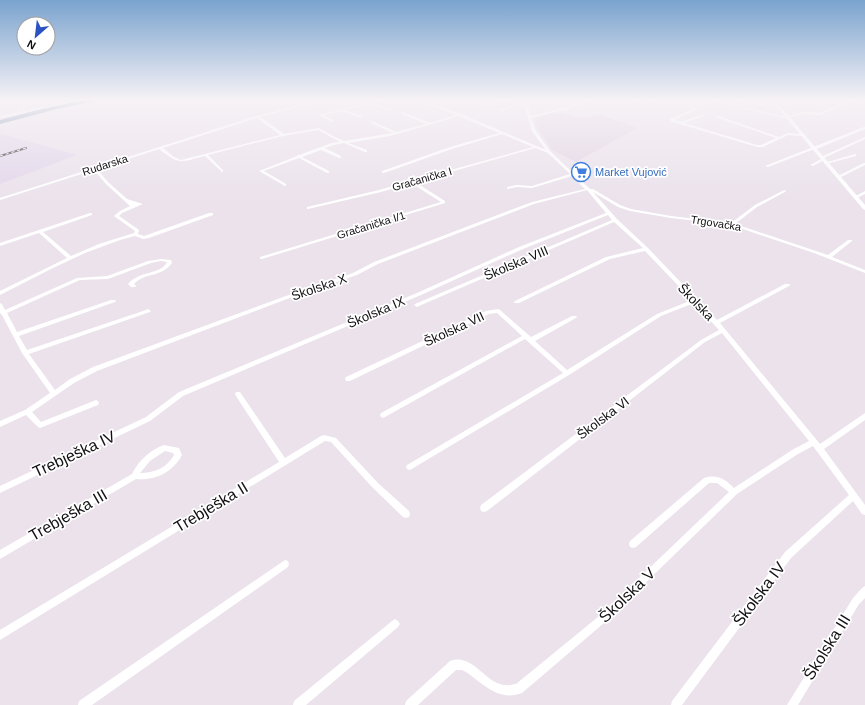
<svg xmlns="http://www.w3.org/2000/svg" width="865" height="705" viewBox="0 0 865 705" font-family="Helvetica,sans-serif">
<rect width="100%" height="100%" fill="#ebe2eb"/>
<path fill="#e2d6ea" d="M2 134 77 155 0 184V135Z"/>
<path fill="#e2d4e3" d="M558 111 575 117 587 118 597 114 624 123H623L637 128 576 162 552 150 535 123 536 117Z"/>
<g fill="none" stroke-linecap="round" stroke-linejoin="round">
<path fill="#7589a7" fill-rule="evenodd" d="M87 100H100L57 109 0 124V120L57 105Z"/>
<path fill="#fff" fill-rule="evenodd" d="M77 100H83L0 118V116Z
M289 100C294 100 299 105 304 105 312 105 319 100 327 100L260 117 284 134 319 128 337 138 344 141 393 133 371 123 372 121 396 132 426 124 402 114 403 112 430 123 456 115 416 100H420L461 114 546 150 532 131 524 104 501 111 500 109 523 103V100H525L531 116 566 107 584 100H588L568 109 531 118 536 131 550 151 590 189H593L620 205 631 209 671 216 731 223 755 205 784 190 786 191 785 192 757 207 735 224 828 255 848 240H852V241L832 257 865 270V273L814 253 731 225 671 218 630 211 618 207 593 192 617 219 648 248 717 320 785 284H789L790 285 789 286 720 323 820 444 865 413V420L824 449 865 505V515L862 514 853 501 791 558 682 705H671L672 701 785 552 849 495 813 446 798 454 737 494 604 623 522 693C499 702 483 684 466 672L462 670H456L418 705H405L406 701 450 661C471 653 483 679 500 684 506 686 510 685 516 684L598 617 729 492 717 483H709L636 547 633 548 630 547 629 544 630 541 704 478C717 474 725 479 734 488L792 450 809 441 722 333 705 342 487 511 484 512 481 511 480 508 481 505 701 340 719 330 694 303 661 316 569 375 410 470 407 469 406 467 407 465 563 373 525 339 385 417 383 418 381 417 380 415 381 413 522 336 497 313 489 314 350 381H346L345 379 346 377 486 311 498 309 500 310 531 337 572 316H576L577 317 576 318 535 341 567 370 657 314 692 300 645 251 610 259 519 303H515L514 302 515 301 606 257 643 248 614 222 419 306 417 307 414 305 415 304 612 220 608 215 523 249 421 295 183 396 150 421 0 493V486L146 417 179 392 417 293 519 247 606 213 587 190 534 204 378 264 357 275 287 299 97 371 74 383 32 412 41 422 96 400 98 401 99 403 98 405 40 428 38 427 26 415 0 427V421L25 410 50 393 22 353 2 315 0 313V303L2 304 5 310 77 278 107 276 148 261 161 259 171 260 172 263C161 278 145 272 134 284L136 286 135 287H131L128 284C140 270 161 275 167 262L161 261 151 263 108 279 80 280 7 313 17 332 111 300H115L116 301 115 302 19 336 27 350 146 310 148 309 151 311 150 312 29 354 55 390 70 379 93 367 283 297 353 273 374 262 532 202 585 189 572 176 532 188 517 187 507 189V187L517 185 532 186 570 174 548 153 536 148 415 182 445 201V203L262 259H260V257L441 202 411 183 381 192 308 209H307V207L379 190 533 147 502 134 452 149 384 173H382V171L450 147 499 133 459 116 390 136 348 143 367 150V152H365L344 143 334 145 325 148 341 156V158H339L321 150 302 157 329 171V173H327L299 158 264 171 286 184V186H285L259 171 297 156V155H299L332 143 340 142 318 130 283 136 208 155 223 170V172H222L205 156C180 162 181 166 159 149L97 169 108 182 127 199 143 204 122 213 119 216 139 230 138 234 144 236 209 213H213V215L149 238 143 239 135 236 120 240 85 253 51 269 0 295V291L67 258 39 233 0 246V243L90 213H92V215L43 232 71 256 99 244 134 233 135 231 114 216 120 211 130 206 106 184 94 170 0 200V198L253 117 301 105ZM257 118 280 135 181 160 174 157 163 148Z
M378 100H383L373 103 391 109V111L370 104 345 110 362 116 361 118 342 111 324 115 333 120 332 122 319 115Z
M500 100H504L488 106 486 105Z
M630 100C634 100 639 102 644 102 647 102 650 100 654 100L644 104Z
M684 100C688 100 693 102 697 102 700 102 703 100 706 100L697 104Z
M711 100H716L786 117 803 112 820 113 849 100H853L821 115 803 114 789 117 788 119Z
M734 100H740L780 108 779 109Z
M788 100H793L799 102 798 103Z
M689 105 698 109 674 120 681 122 704 114V116L684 123 757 145H761L776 138 715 117 718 116 779 137 788 133 802 134 804 135 802 136 788 135 763 147H757L670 121V119L694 109 688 107Z
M864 127H865V129L814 150H812L768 167 765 166Z
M865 137V139L824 158V160L813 166 810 165 821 159V157Z
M855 154H856V156L826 164 824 163Z
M864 163H865V165L839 178 836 177Z
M865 191V194L857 198 854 197Z
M236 392H240L285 458 321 436 324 435 336 438 378 483 409 511 410 514 409 517 406 518 403 517 372 487 331 442 325 441 0 640V630L279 462 236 396 235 394Z
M164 445 179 448 182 455C173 472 155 481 136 479L0 559V550L132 474C139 460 150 450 164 445ZM165 451 173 453 174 455C167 468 154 473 140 473L150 461Z
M285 560 288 561 289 564 288 567 92 705H78L79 701Z
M865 586V598L859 604 798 705H787L853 598 862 588Z
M395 619 398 621 400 624 398 627 306 705H293L294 701 392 621Z"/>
<path fill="#fff" fill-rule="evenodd" d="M771 100H775L865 205V210L863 209Z"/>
<g stroke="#343034" stroke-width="2">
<path id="rail" d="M0 156 26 148"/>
</g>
<use href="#rail" stroke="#fff" stroke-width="1" stroke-dasharray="3" stroke-linecap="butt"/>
</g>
<linearGradient id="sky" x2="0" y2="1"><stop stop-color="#7aa3ce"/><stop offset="0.5" stop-color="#f6f2f6"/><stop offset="1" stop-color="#f6f2f6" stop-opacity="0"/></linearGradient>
<rect width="865" height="199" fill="url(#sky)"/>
<defs>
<g id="supermarket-ring" transform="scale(1)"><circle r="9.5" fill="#fff" stroke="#3f7fe0" stroke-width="1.5"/><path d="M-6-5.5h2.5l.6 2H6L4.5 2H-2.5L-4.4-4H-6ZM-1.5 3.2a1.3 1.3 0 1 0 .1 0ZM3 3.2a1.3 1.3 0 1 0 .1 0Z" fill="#3f7fe0"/></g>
</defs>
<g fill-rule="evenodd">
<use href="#supermarket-ring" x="581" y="172"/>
</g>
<g text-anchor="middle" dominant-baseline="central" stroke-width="3.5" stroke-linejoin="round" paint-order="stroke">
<g font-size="11" fill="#131013" stroke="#fff">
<text transform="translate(105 165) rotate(-18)">Rudarska</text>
<text transform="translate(422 179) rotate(-16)">Gračanička I</text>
<text transform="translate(716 223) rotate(9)">Trgovačka</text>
<text transform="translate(371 225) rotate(-17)">Gračanička I/1</text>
</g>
<g font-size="11" fill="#366cbe" stroke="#fff" text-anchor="start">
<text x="595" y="172">Market Vujović</text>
</g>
<g font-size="13" fill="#131013" stroke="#fff">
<text transform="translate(516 263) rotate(-23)">Školska VIII</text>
<text transform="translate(319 287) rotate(-19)">Školska X</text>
<text transform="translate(696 302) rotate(46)">Školska</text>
<text transform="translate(376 312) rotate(-23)">Školska IX</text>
<text transform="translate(454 329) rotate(-25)">Školska VII</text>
<text transform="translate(603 418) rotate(-37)">Školska VI</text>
</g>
<g font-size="16" fill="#131013" stroke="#fff">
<text transform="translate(74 454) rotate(-25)">Trebješka IV</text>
<text transform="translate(211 507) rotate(-31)">Trebješka II</text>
<text transform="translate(68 515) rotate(-30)">Trebješka III</text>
<text transform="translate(759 594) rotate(-53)">Školska IV</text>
<text transform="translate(627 595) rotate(-44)">Školska V</text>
<text transform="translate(827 647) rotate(-58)">Školska III</text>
</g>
</g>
<g transform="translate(36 36) rotate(208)"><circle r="19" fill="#ffffff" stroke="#a19fa1"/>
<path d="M0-3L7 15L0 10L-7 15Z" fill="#2b52c1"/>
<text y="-6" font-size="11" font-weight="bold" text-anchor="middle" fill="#131013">N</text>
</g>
</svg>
